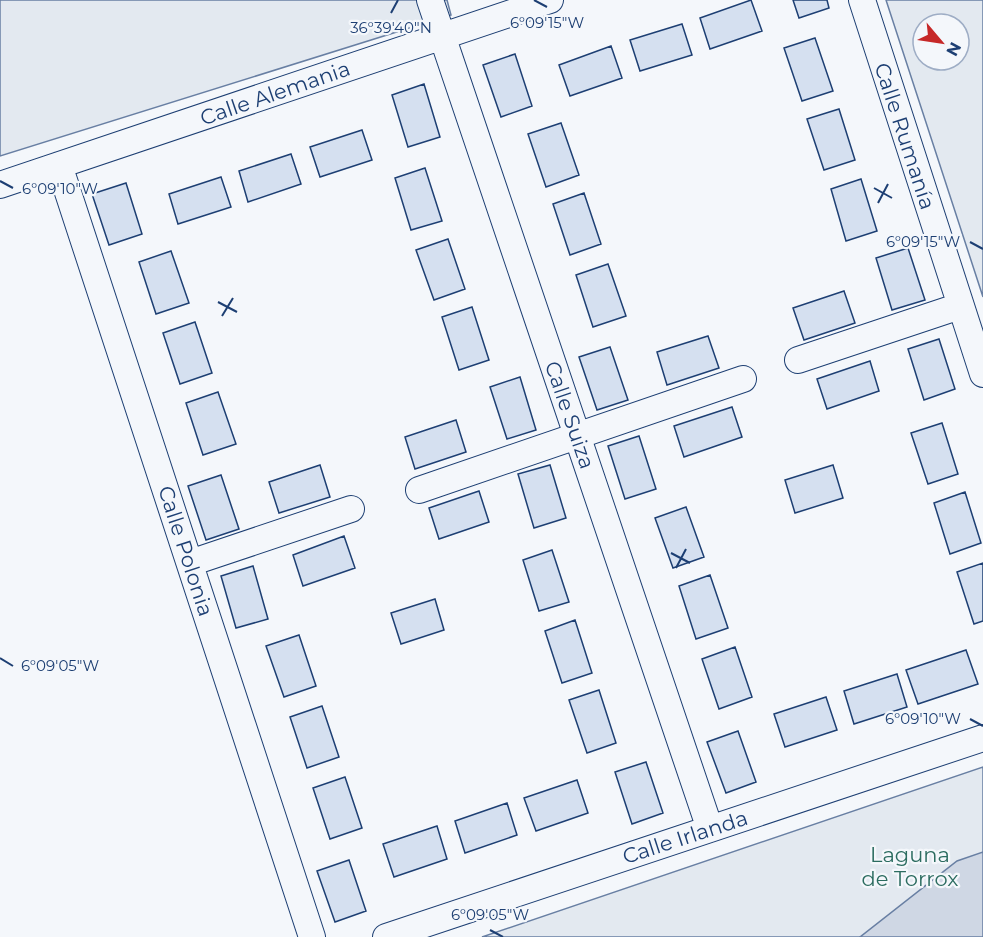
<svg xmlns="http://www.w3.org/2000/svg" width="983" height="937" viewBox="0 0 983 937" font-family="Montserrat,sans-serif">
<rect width="100%" height="100%" fill="#f4f7fb"/>
<path fill="#e3e9f0" stroke="#687fa3" stroke-width="1.5" fill-rule="evenodd" d="M0 0H447L451 15 0 156Z
M886 0H983V297ZM923 24H959V60H923Z
M983 767V937H482Z"/>
<path fill="#cfd7e4" stroke="#687fa3" stroke-width="1.5" d="M983 852V937H860L957 861Z"/>
<path fill="#d5e0f0" stroke="#1d3f73" stroke-width="1.5" d="M751 0 762 31 710 49 700 18Z
M793 0H827L829 8 799 18Z
M682 24 692 55 640 71 630 40Z
M815 38 833 91 802 101 784 48Z
M611 46 622 78 570 96 559 65Z
M515 54 532 106 501 117 483 65Z
M424 84 440 137 408 147 392 95Z
M839 109 855 160 824 170 807 119Z
M561 123 579 175 546 187 528 134Z
M362 130 372 160 320 177 310 147Z
M291 154 301 184 248 202 239 171Z
M425 168 442 221 411 230 395 178Z
M221 177 231 207 178 224 169 194Z
M861 179 877 231 846 241 831 189Z
M126 183 142 234 109 245 92 194Z
M584 193 601 244 570 255 553 204Z
M448 239 465 289 434 300 416 250Z
M908 248 925 300 892 310 876 258Z
M171 251 189 303 156 314 139 262Z
M608 264 626 316 593 327 576 275Z
M844 291 855 323 804 340 793 308Z
M472 307 489 360 459 370 442 317Z
M195 322 212 373 180 384 163 333Z
M708 336 719 368 667 385 657 352Z
M939 339 955 389 924 400 908 349Z
M610 347 628 400 597 410 579 357Z
M870 361 879 391 827 409 817 379Z
M520 377 536 430 507 439 490 387Z
M218 392 236 444 203 455 186 403Z
M732 407 742 437 684 457 674 426Z
M456 420 466 452 415 469 405 437Z
M942 423 958 474 928 484 911 433Z
M639 436 656 489 625 499 608 446Z
M320 465 330 497 279 513 269 482Z
M550 465 566 518 534 528 518 474Z
M833 465 843 498 795 513 785 480Z
M221 475 239 529 206 540 188 486Z
M479 491 489 522 439 539 429 508Z
M965 492 981 543 950 554 934 503Z
M686 507 704 557 673 568 655 518Z
M344 536 355 568 303 586 293 555Z
M552 550 569 602 539 611 523 560Z
M983 563V621L974 624 957 572Z
M253 566 268 619 236 628 221 576Z
M710 575 728 628 696 639 679 586Z
M435 599 444 630 401 644 391 613Z
M575 620 592 673 562 683 545 631Z
M299 635 316 686 284 697 266 646Z
M735 647 752 697 719 709 702 659Z
M966 650 978 684 918 704 906 670Z
M897 674 907 707 854 724 844 691Z
M599 690 616 743 587 753 569 700Z
M826 697 837 730 785 747 774 714Z
M322 706 339 757 307 768 290 717Z
M738 731 756 782 726 793 707 742Z
M646 762 663 813 632 824 615 772Z
M345 777 362 828 330 839 313 788Z
M577 780 588 813 536 831 524 798Z
M507 803 517 835 465 853 455 821Z
M437 826 447 859 394 877 383 844Z
M349 860 366 911 335 922 317 871Z"/>
<g fill="none" stroke-linecap="round" stroke-linejoin="round">
<g stroke="#1d3f73" stroke-width="28">
<path id="minor" d="M430 0 710 829
M862 0 983 374
M59 165 312 937
M0 185 550 0
M798 360 960 306
M419 490 743 379
M190 563 351 509
M386 937 983 738"/>
</g>
<use href="#minor" stroke="#f4f7fb" stroke-width="26"/>
</g>
<path fill="none" stroke="#1d3f73" stroke-width="2" d="M534 0 547 7M391 13 398 0M0 181 13 188M874 188 892 198M878 203 888 184M970 242 983 249M218 302 237 312M222 316 233 298M671 553 690 563M676 568 686 549M0 658 13 666M970 719 983 726M490 930 503 937"/>
<g text-anchor="middle" dominant-baseline="central" stroke-width="4.5" stroke-linejoin="round" paint-order="stroke">
<g font-size="21" fill="#1d3f73" stroke="#f4f7fb">
<text transform="translate(275 93) rotate(-19)">Calle Alemania</text>
<text transform="translate(905 136) rotate(72)">Calle Rumanía</text>
<text transform="translate(570 415) rotate(71)">Calle Suiza</text>
<text transform="translate(186 551) rotate(72)">Calle Polonia</text>
<text transform="translate(685 837) rotate(-18)">Calle Irlanda</text>
</g>
<g font-size="21" fill="#2c6c60" stroke="#f4f7fb">
<text x="910" y="854">Laguna<tspan x="910" dy="24">de Torrox</tspan></text>
</g>
</g>
<g font-size="15" text-anchor="middle" fill="#1d3f73" stroke="#f4f7fb" stroke-width="4.5" stroke-linejoin="round" paint-order="stroke">
<text x="547" y="28">6°09'15"W</text>
<text x="391" y="33">36°39'40"N</text>
<text x="60" y="194">6°09'10"W</text>
<text x="923" y="247">6°09'15"W</text>
<text x="60" y="671">6°09'05"W</text>
<text x="923" y="724">6°09'10"W</text>
<text x="490" y="920">6°09'05"W</text>
</g>
<g transform="translate(941 42) rotate(119)"><circle r="28" fill="#f4f7fb" stroke="#9eadc5" stroke-width="1.5"/>
<path d="M0-4.5L10 22L0 15L-10 22Z" fill="#c62828"/>
<text y="-9" font-size="16" font-weight="bold" text-anchor="middle" fill="#1d3f73">N</text>
</g>
</svg>
